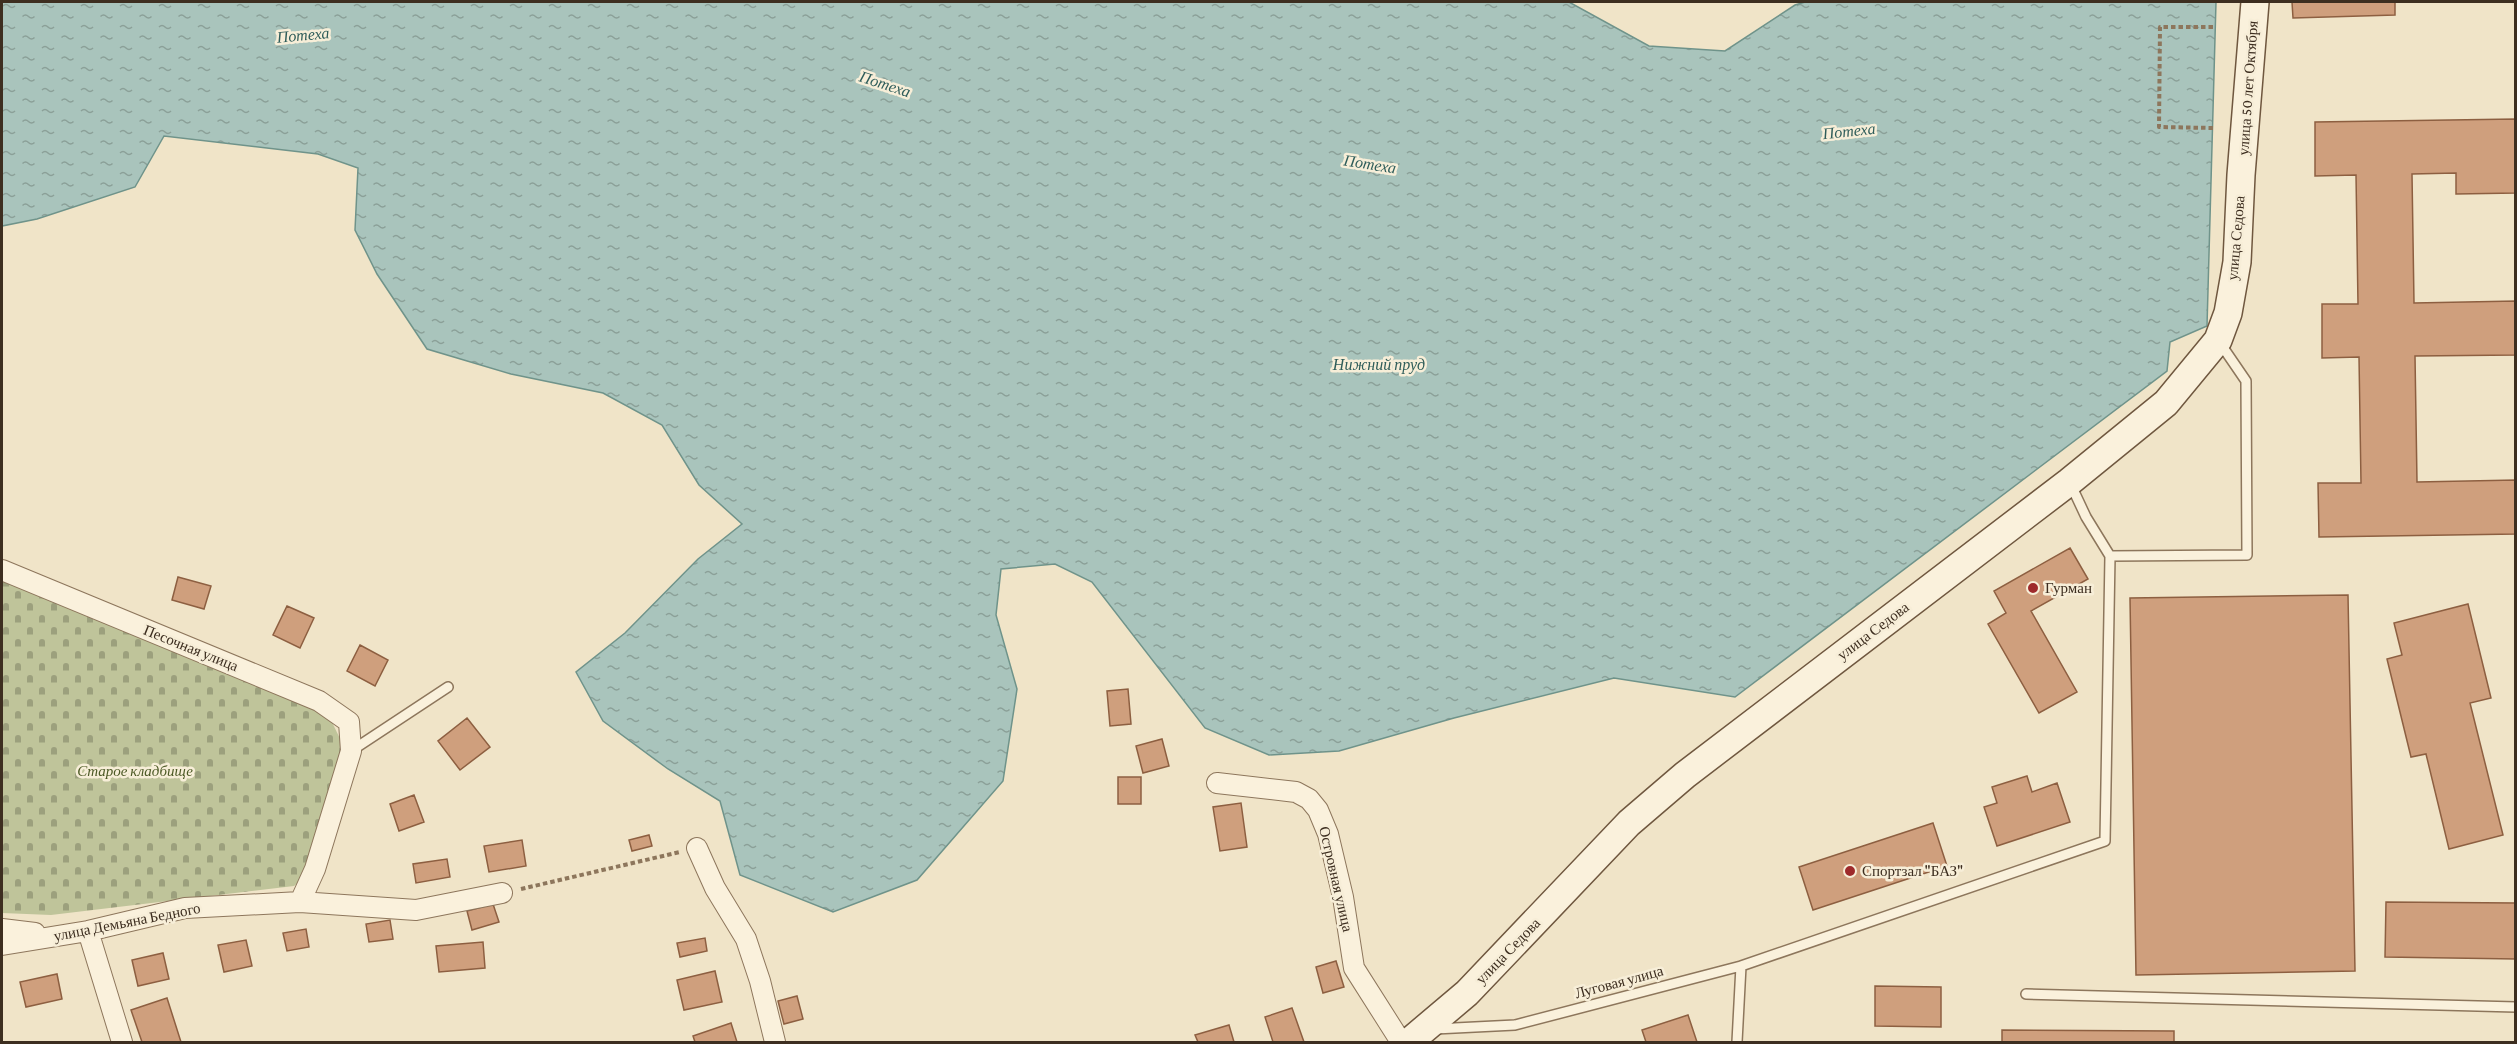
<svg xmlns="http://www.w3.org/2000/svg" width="2517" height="1044" viewBox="0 0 2517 1044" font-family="'Crimson Pro',serif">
<defs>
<pattern id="cemetery-stones" width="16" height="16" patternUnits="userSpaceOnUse" patternTransform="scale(1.5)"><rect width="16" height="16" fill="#bfc49a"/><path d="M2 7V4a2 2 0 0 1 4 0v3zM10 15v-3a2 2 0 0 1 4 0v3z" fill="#9ca07d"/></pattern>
<pattern id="water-ripples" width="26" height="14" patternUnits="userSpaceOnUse" patternTransform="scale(1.5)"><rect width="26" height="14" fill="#a9c4bc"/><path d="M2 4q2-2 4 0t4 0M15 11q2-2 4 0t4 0" fill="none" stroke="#8ba098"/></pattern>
</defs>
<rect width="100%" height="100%" fill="#f0e4c8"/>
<path fill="url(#cemetery-stones)" d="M2 581 214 659 330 718 345 749 305 877 294 886 51 915 2 913Z"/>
<path fill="url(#water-ripples)" stroke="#6f938a" stroke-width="1.5" d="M2 2H1569L1649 46 1725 51 1795 5 1805 2H2216L2207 326 2170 342 2167 371 1735 697 1614 678 1454 718 1339 751 1269 755 1205 728 1092 582 1055 564 1001 569 996 615 1017 689 1003 781 917 880 833 912 740 875 720 801 668 769 603 721 576 672 625 633 698 559 742 524 699 485 662 425 603 393 511 374 427 349 377 274 355 230 358 168 318 154 164 136 135 187 37 219 2 226Z"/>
<path fill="#cf9f7d" stroke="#8d5f41" stroke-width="1.5" d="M2292 2H2395V15L2293 18Z
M2516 119V193L2456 194V173L2412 174 2414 303 2516 301V355L2415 356 2417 482 2516 480V534L2319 537 2318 483H2361L2359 357 2322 358V304H2358L2356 175 2315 176V122Z
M2070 548 2088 579 2031 611 2077 692 2039 713 1988 624 2006 613 1994 591Z
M178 577 211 586 204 609 172 600Z
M2348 595 2355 971 2136 975 2130 598Z
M2468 604 2491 698 2470 703 2503 835 2449 849 2426 754 2411 757 2387 659 2402 655 2394 623Z
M287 606 314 618 300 648 273 635Z
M360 645 388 660 375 686 347 671Z
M1128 689 1131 724 1110 726 1107 691Z
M467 718 490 747 460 770 438 741Z
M1162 739 1169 766 1143 773 1136 746Z
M2027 776 2032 792 2057 783 2070 822 1997 846 1984 807 1997 803 1992 787Z
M1118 777H1141V804H1118Z
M414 795 424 822 399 831 390 804Z
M1241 803 1247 847 1220 851 1213 807Z
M1933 823 1947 866 1813 910 1799 867Z
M649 835 652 846 632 851 629 840Z
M522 840 526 866 489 872 484 846Z
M447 859 450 877 416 883 413 864Z
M2386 902 2516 903V959L2385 957Z
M493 904 499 922 472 930 467 911Z
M390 920 393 939 369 942 366 924Z
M306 929 309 947 287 951 283 933Z
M705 938 707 951 680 957 677 943Z
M246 940 252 966 224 972 218 945Z
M483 942 485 968 439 972 436 946Z
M163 953 169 979 138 986 132 960Z
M1336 961 1344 987 1323 993 1316 967Z
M715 971 722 1002 684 1010 677 980Z
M57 974 62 999 26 1007 20 982Z
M1875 986 1941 987V1027L1875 1026Z
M797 996 803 1019 784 1024 778 1001Z
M167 998 181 1042H142L131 1010Z
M1292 1008 1304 1042H1273L1265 1017Z
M1688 1015 1697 1042H1646L1642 1030Z
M731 1023 737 1042H695L693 1036Z
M1229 1025 1234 1042H1198L1195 1035Z
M2002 1030 2174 1031V1042H2002Z"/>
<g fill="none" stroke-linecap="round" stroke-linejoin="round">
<g stroke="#8d765c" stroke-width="12">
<path id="service" d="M2110 556 2247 555 2246 381 2220 343
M351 751 448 687
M1741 966 2105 841 2110 556 2086 517 2071 485
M2026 994 2516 1007
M1435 1029 1515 1025 1741 966 1737 1042"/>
</g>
<g stroke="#8d765c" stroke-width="22">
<path id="minor" d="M2 570 319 701 349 722 351 751 315 869 300 902
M1217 783 1296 792 1309 799 1318 810 1328 834 1343 897 1354 968 1401 1042
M697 848 715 888 746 939 760 981 775 1042
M2 929 35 933
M88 931 122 1042
M2 945 88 931 185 908 300 902 416 910 502 893"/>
</g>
<g stroke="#6f573f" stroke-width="30">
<path id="secondary" d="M1409 1042 1467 993 1629 823 1685 775 2069 482 2166 403 2218 340 2228 313 2237 262 2241 175 2255 2"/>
</g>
<path stroke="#8d765c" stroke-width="4" stroke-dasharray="4.5 3" stroke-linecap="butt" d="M2213 128 2159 127 2160 27H2216
M521 889 680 852"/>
<use href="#service" stroke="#faf1dc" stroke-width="9"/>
<use href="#minor" stroke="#faf1dc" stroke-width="20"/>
<use href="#secondary" stroke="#faf1dc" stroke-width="27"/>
</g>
<g fill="#9e2a2b" stroke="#f7eed8" stroke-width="2">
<circle cx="2033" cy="588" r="6"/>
<circle cx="1850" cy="871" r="6"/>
</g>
<g text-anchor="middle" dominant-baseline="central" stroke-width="5" stroke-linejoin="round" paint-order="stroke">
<g font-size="15" fill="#3d2e20" stroke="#f7eed8">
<text transform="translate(2248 88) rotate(-86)">улица 50 лет Октября</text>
<text transform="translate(2236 238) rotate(-85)">улица Седова</text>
<text transform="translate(1873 631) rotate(-37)">улица Седова</text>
<text transform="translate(191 648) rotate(22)">Песочная улица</text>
<text transform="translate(1336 879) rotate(77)">Островная улица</text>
<text transform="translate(127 922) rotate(-11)">улица Демьяна Бедного</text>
<text transform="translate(1508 951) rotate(-46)">улица Седова</text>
<text transform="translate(1619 982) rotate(-15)">Луговая улица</text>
</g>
<g font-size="15" fill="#3d2e20" stroke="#f7eed8" text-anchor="start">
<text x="2045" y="588">Гурман</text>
<text x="1862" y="871">Спортзал "БАЗ"</text>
</g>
<g font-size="15" font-style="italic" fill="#4d5a26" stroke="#f7eed8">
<text x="135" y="771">Старое кладбище</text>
</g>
<g font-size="16" font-style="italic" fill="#2f5d5a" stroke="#f7eed8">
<text transform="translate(303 35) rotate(-5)">Потеха</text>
<text transform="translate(885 84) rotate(18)">Потеха</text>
<text transform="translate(1849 131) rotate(-6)">Потеха</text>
<text transform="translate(1370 164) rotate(9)">Потеха</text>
<text x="1379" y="364">Нижний пруд</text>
</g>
</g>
<rect width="2517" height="1044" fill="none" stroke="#3d2e20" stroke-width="6"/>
</svg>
